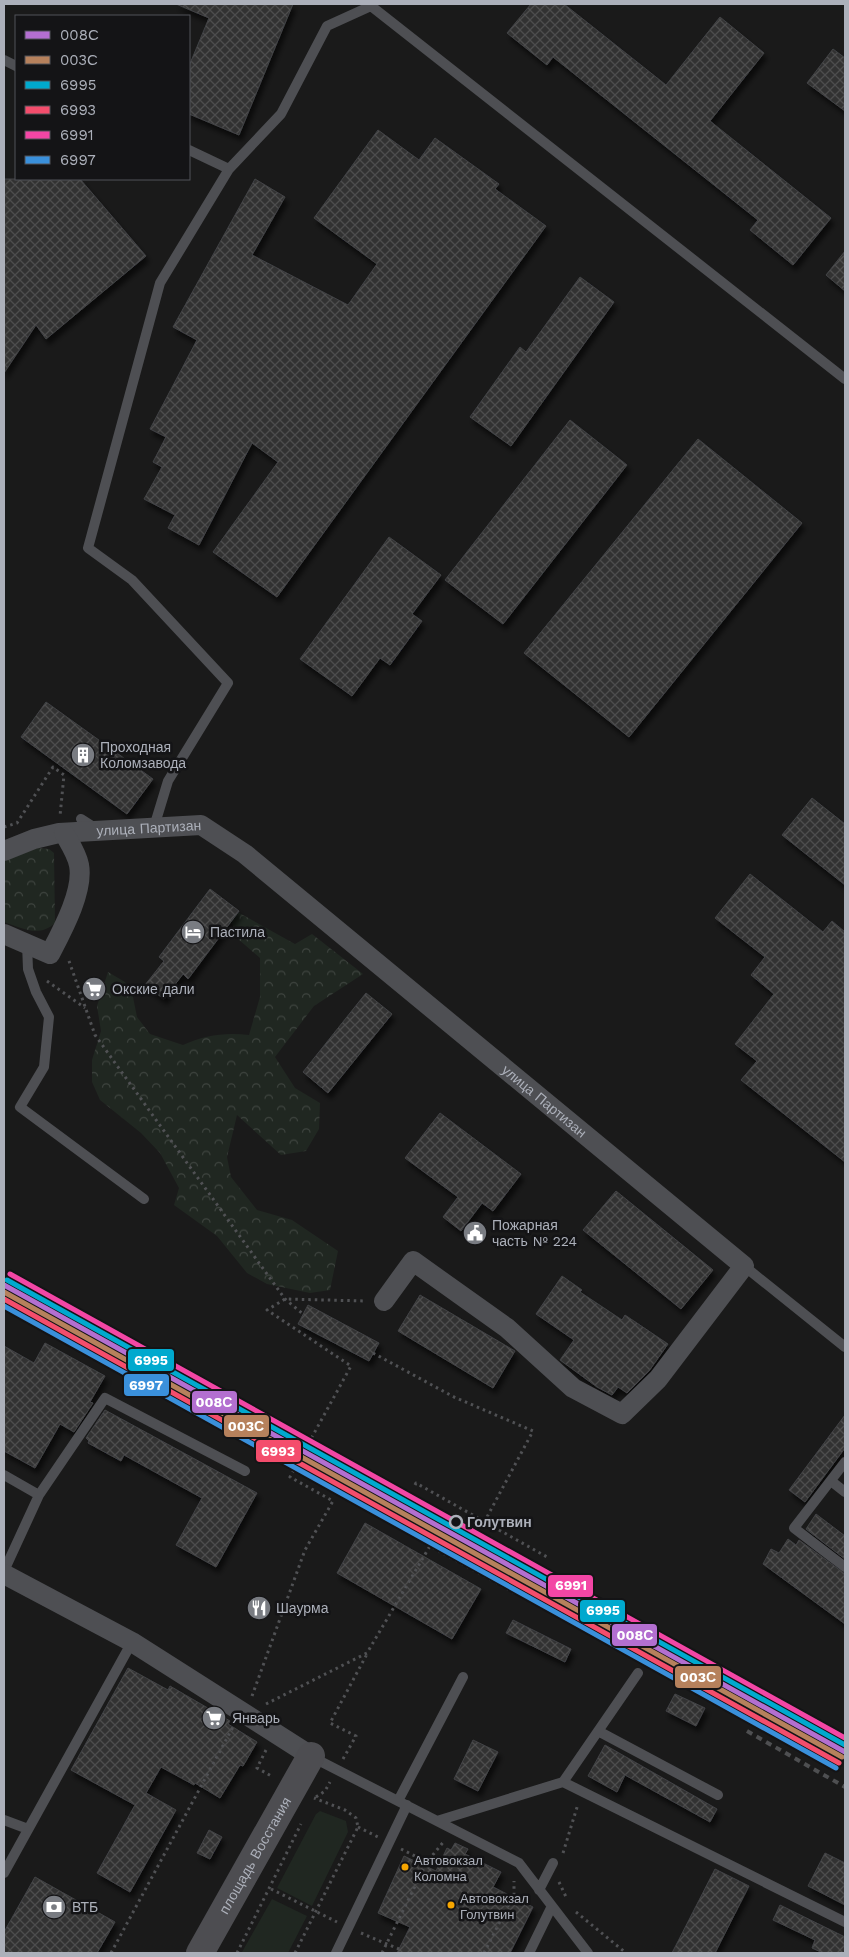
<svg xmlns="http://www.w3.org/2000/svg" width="849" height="1957" viewBox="0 0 849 1957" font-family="'Work Sans',sans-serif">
<defs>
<pattern id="forest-crowns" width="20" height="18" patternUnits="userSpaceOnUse" patternTransform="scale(1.25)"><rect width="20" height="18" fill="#202721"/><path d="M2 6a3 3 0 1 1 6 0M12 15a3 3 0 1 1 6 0" fill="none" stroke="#3e443f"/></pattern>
<pattern id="building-cross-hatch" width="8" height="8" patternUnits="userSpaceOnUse" patternTransform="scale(1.25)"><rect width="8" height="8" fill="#323232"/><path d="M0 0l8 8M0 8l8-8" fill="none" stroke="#4d4d4e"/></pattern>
<filter id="shadow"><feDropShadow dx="3" dy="5.5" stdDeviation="2.5" flood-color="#0009"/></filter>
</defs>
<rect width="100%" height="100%" fill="#1a1a1a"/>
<path fill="#202721" d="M320 1811 346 1821 348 1832 312 1906 277 1888 316 1814Z
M272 1899 307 1916 288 1953 242 1952Z"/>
<path fill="url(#forest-crowns)" d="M38 848 49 849 54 853 55 923C39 938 22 928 4 922V861Z
M225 905 295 944 312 934 363 974 314 1006 275 1057 295 1088 320 1103 319 1129 306 1151 281 1155 237 1115 227 1157 231 1177 257 1210 292 1220 338 1251 330 1290 310 1293 267 1284 247 1273 217 1236 174 1205 179 1188 160 1153 141 1133 100 1100 92 1082V1060L101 1031 97 1006 108 972 125 982 132 992 137 1017 150 1034 183 1045C204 1035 226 1032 249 1035L260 997V958L238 939Z"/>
<path fill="url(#building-cross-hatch)" stroke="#424346" filter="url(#shadow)" d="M176 4H293L239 135 189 114V66L209 18Z
M531 4H564L666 85 720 17 764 53 710 121 831 218 793 265 750 230 758 220 553 57 547 65 507 33Z
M833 49 845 58V111L807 83Z
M378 130 419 160 435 138 499 184 495 189 546 226 277 597 213 552 278 462 252 443 199 545 168 528 175 515 144 499 162 467 153 462 166 437 150 429 197 340 173 327 255 179 285 197 252 255 348 305 377 264 314 218Z
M4 179H80L146 256 46 339 36 325 4 373Z
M845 251V291L826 275Z
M580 277 614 302 511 446 470 417 520 347 526 352Z
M570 420 627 465 503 624 445 580Z
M698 439 802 523 629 737 524 653Z
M389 537 441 575 412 614 422 621 390 665 380 658 352 696 300 659Z
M46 702 153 779 127 814 21 737Z
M812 798 845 824V885L782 835Z
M750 874 823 932 832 921 845 932V1162L741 1080 757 1061 735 1044 774 994 751 975 765 957 715 918Z
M210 889 239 911 188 979 183 974 164 999 145 985 164 961 159 957Z
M366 993 392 1014 328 1093 303 1072Z
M440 1113 521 1174 493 1211 482 1203 461 1231 443 1217 458 1197 405 1158Z
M616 1191 713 1270 681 1309 583 1230Z
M562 1276 582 1290 580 1292 622 1320 625 1315 668 1344 649 1371 627 1393 618 1387 612 1395 597 1387 560 1360 574 1340 536 1314Z
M420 1295 515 1351 493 1388 398 1331Z
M308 1305 379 1343 369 1361 298 1324Z
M45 1343 105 1376 90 1402 93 1403 74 1432 60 1424 35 1468 4 1451V1346L34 1363Z
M105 1410 257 1493 216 1567 176 1545 202 1498 124 1455 121 1461 88 1443 89 1441 86 1438Z
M845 1415V1448L805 1502 789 1490Z
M816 1514 845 1536V1559L806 1529Z
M365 1523 481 1589 452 1639 337 1573Z
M788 1539 796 1545 799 1540 845 1574V1624L763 1564 771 1549 779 1553Z
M513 1620 571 1649 565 1662 506 1633Z
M128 1668 168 1690 170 1686 230 1721 228 1724 257 1742 243 1766 240 1765 220 1798 195 1783 194 1785 161 1767 146 1793 176 1810 130 1892 97 1873 135 1805 71 1770Z
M675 1694 705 1708 696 1726 666 1711Z
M473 1740 498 1752 478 1791 454 1779Z
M605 1745 717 1809 710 1822 625 1775 617 1792 588 1776Z
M209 1830 222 1837 210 1859 197 1853Z
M455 1843 468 1849 465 1854 501 1872 493 1887 533 1907 510 1953H397L410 1927 378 1913 404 1856 436 1871 447 1848 451 1850Z
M825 1853 845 1863V1905L808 1886Z
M715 1869 749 1886 715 1953H672Z
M35 1877 115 1922 97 1953H4V1932Z
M780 1905 845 1937V1953H823L812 1948 815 1940 773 1920Z"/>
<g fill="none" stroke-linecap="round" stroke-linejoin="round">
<path stroke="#505154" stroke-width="3" stroke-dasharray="2.5 4" stroke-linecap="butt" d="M4 827 17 823 53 767 64 775 60 816
M69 961 95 1035 285 1299 303 1314
M47 981 85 1008
M373 1353 454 1397 533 1431 464 1560 518 1592
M415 1485 416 1483 547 1557 546 1559
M252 1696 305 1550 333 1501 290 1477 351 1366 267 1310 285 1299 366 1301
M266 1704 367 1653 430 1546 517 1594 518 1592
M266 1750 257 1768 273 1777
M343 1759 356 1736 330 1723 367 1654
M316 1797 325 1791 330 1782
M358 1827 378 1837
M401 1849 427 1862
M563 1853 578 1804
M559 1882 567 1899
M271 1889 337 1922
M576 1912 626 1953
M361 1933 399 1949
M111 1953 233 1727
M237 1953 301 1824
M295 1953 358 1827 356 1818 345 1810 314 1798
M382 1953 427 1862 445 1840
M484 1953 514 1894V1881"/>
<path stroke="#4e4f53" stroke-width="10" d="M4 60 16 66
M189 150 229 169
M81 819 95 828
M154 827 168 781 228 683 132 580 88 548 160 283 229 169 281 114 327 26 371 6 845 379
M27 944 28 969 36 992 49 1017 44 1067 20 1107 144 1199
M744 1266 845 1347
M845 1462 794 1528 845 1567
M4 1475 39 1495
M831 1481 845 1492
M4 1571 39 1495 105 1398 245 1471
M598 1731 718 1795
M312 1757 519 1863 588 1953
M563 1782 845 1922
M398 1801 463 1677
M4 1820 28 1829
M437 1821 563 1782 638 1673
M4 1873 132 1642
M539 1890 553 1863
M336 1953 407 1805
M529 1953 551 1908"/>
<g stroke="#4e4f53" stroke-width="20">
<path id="s1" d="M4 851 34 839 59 833 201 825 245 854 744 1266 658 1379 622 1414 573 1388 507 1328 413 1261 384 1301"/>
<path d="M4 934 50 954C62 931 84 891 79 865 77 854 69 842 64 833"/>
<path d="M4 1574 132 1642 311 1756"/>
</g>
<path stroke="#4d4d51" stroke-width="28" id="s2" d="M200 1953 311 1756"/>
<path stroke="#4e4f51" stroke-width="4" stroke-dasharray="6 5" stroke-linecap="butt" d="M747 1731 845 1787"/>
<g stroke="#141416" stroke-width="9">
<path id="rail-1" d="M4 1285 845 1752"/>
</g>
<g stroke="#141416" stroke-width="9">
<path id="rail-2" d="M4 1292 842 1757"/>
</g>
<g stroke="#141416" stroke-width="9">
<path id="rail-3" d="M7 1280 845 1745"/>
</g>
<g stroke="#141416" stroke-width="9">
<path id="rail-4" d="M4 1299 839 1763"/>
</g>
<g stroke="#141416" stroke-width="9">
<path id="rail-5" d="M10 1274 845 1738"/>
</g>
<g stroke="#141416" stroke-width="9">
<path id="rail-6" d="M4 1306 836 1768"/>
</g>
<use href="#rail-1" stroke="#b36fd0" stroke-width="5"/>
<use href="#rail-2" stroke="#b6815c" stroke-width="5"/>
<use href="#rail-3" stroke="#00a9ce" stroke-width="5"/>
<use href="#rail-4" stroke="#f44d6c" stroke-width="5"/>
<use href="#rail-5" stroke="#f346a5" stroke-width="5"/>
<use href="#rail-6" stroke="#3a90db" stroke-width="5"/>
</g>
<defs>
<g id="building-disc" transform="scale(1.25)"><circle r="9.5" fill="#797c82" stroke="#141416"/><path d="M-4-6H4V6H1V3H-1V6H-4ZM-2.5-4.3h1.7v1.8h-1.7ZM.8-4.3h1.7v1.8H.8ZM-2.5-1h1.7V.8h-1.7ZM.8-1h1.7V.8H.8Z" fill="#fff"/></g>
<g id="hotel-disc" transform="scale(1.25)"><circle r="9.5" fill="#797c82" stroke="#141416"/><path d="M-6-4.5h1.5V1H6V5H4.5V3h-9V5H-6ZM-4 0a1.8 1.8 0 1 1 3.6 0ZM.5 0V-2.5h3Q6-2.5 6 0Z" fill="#fff"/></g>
<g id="supermarket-disc" transform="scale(1.25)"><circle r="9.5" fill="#797c82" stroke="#141416"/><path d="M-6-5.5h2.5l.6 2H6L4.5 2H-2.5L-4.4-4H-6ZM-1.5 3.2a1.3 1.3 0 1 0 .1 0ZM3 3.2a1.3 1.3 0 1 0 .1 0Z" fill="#fff"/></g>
<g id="civic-disc" transform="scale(1.25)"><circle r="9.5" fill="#797c82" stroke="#141416"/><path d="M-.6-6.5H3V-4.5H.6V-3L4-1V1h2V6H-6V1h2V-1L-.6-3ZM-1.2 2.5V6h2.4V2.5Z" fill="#fff"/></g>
<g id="restaurant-disc" transform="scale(1.25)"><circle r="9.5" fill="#797c82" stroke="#141416"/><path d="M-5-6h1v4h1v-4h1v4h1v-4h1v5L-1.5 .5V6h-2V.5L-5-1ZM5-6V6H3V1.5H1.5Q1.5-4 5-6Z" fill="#fff"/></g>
<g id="bank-disc" transform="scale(1.25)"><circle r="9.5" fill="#797c82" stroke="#141416"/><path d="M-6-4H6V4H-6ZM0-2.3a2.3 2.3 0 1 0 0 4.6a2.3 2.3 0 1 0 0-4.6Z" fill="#fff"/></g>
</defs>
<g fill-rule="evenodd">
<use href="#building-disc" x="83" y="755"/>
<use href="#hotel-disc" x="193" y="932"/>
<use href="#supermarket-disc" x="94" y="989"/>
<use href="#civic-disc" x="475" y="1233"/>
<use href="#restaurant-disc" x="259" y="1608"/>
<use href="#supermarket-disc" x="214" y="1718"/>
<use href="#bank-disc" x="54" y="1907"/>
</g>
<circle fill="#141416" stroke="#acb0ba" stroke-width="2.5" cx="456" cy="1522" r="6"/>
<g fill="#f7a600" stroke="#141416" stroke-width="2">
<circle cx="405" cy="1867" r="4.5"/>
<circle cx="451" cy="1905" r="4.5"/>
</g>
<g text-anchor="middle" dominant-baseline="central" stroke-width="5" stroke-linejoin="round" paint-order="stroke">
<g font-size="13" fill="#acb0ba" stroke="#141416" text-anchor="start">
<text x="414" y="1860">Автовокзал<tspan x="414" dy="16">Коломна</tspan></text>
<text x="460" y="1898">Автовокзал<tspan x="460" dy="16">Голутвин</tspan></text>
</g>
<g font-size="14" fill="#acb0ba" stroke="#141416" text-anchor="start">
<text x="100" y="747">Проходная<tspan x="100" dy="16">Коломзавода</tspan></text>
<text x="210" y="932">Пастила</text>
<text x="112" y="989">Окские дали</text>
<text x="492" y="1225">Пожарная<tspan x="492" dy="16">часть № 224</tspan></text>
<text x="276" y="1608">Шаурма</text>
<text x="232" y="1718">Январь</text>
<text x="72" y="1907">ВТБ</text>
</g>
<g font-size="14" fill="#acb0ba" stroke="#141416">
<text stroke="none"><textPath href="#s1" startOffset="148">улица Партизан</textPath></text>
<text stroke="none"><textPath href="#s1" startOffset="641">улица Партизан</textPath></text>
<text stroke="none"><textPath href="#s2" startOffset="112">площадь Восстания</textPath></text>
</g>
<g font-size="14" font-weight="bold" fill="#acb0ba" stroke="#141416" text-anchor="start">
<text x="467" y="1522">Голутвин</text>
</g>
</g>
<g stroke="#141416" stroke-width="2">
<rect x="127" y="1348" width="48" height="24" rx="5" fill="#00a9ce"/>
<rect x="123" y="1373" width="47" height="24" rx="5" fill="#3a90db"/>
<rect x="191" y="1390" width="47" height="24" rx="5" fill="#b36fd0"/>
<rect x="223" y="1414" width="47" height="24" rx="5" fill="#b6815c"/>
<rect x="255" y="1439" width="47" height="24" rx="5" fill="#f44d6c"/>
<rect x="547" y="1574" width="47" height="24" rx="5" fill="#f346a5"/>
<rect x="579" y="1599" width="47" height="24" rx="5" fill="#00a9ce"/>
<rect x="611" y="1623" width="47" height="24" rx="5" fill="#b36fd0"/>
<rect x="674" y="1665" width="48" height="24" rx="5" fill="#b6815c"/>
</g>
<g font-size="14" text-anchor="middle" font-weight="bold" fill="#fff">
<text x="151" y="1365">6995</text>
<text x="146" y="1390">6997</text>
<text x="214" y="1407">008С</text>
<text x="246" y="1431">003С</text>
<text x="278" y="1456">6993</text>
<text x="571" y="1590">6991</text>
<text x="603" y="1615">6995</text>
<text x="635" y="1640">008С</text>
<text x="698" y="1682">003С</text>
</g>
<rect width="849" height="1957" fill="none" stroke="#acb0ba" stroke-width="10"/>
<rect x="15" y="15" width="175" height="165" fill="#141416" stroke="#515258"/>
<rect x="25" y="31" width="25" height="8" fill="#b36fd0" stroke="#515258"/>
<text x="60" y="40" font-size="15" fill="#acb0ba">008С</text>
<rect x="25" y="56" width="25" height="8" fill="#b6815c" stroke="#515258"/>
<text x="60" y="65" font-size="15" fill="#acb0ba">003С</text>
<rect x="25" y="81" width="25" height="8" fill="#00a9ce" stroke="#515258"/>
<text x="60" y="90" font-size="15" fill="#acb0ba">6995</text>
<rect x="25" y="106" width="25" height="8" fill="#f44d6c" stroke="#515258"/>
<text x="60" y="115" font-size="15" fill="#acb0ba">6993</text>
<rect x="25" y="131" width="25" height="8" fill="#f346a5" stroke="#515258"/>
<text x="60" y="140" font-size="15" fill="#acb0ba">6991</text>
<rect x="25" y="156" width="25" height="8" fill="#3a90db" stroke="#515258"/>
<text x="60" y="165" font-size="15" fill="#acb0ba">6997</text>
</svg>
